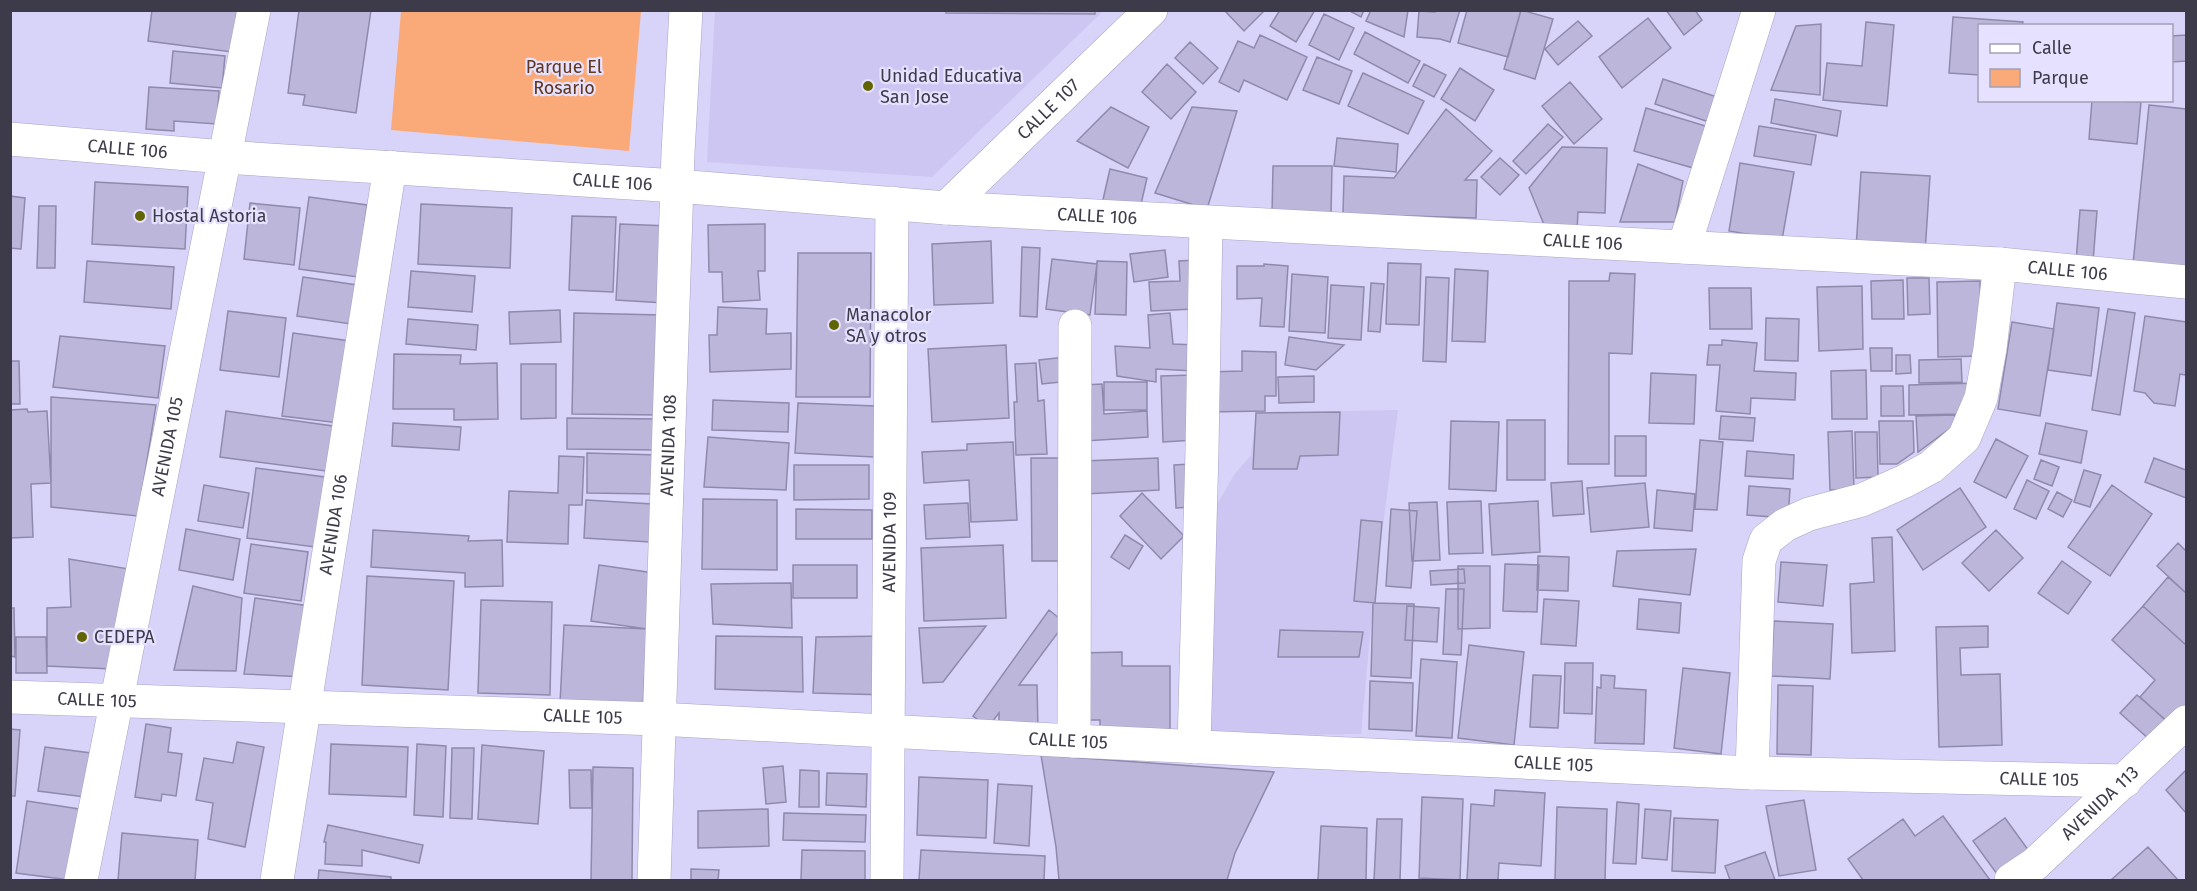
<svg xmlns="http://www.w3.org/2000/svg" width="2197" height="891" viewBox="0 0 2197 891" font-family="'Fira Sans',sans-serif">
<rect width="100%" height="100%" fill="#d8d3f8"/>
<path fill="#cdc6f2" d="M715 11H1103L932 177 707 162Z
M1398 410 1373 603 1361 734 1187 736 1179 702 1180 639 1187 562 1208 520 1234 475 1251 455 1256 413Z"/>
<path fill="#faaa78" d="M401 11H641L629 151 391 130Z"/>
<path fill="#bcb6da" stroke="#8f8aac" stroke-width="1.5" d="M152 10H237L232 52 148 41Z
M299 10H371L356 113 303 105 305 95 288 93Z
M946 10H1095V14L946 13Z
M1224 10H1265L1244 31Z
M1280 10H1315L1296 42 1270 26Z
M1348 10H1364L1361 17Z
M1371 10H1408L1404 37 1366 21Z
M1436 10H1460L1450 42 1440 39 1417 37 1419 11 1435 12Z
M1467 10H1521L1508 57 1458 43Z
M1521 10 1553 19 1535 79 1504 69Z
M1666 10H1695L1702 20 1684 35Z
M1324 14 1354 28 1339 60 1309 45Z
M1953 17 2023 22 2022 26H1980V75L1949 73Z
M1648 18 1671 48 1622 88 1599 57Z
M1578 21 1592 36 1558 65 1545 49Z
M1866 22 1894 25 1887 106 1823 100 1827 63 1862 66Z
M1821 24 1820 95 1771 90 1796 26Z
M1365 32 1420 61 1408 83 1354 54Z
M1260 35 1307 57 1287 100 1244 80 1239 92 1219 82 1238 41 1254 48Z
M2186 35V61L2172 62V36Z
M1190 42 1218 68 1203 84 1175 58Z
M173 51 225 56 222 88 170 83Z
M1317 57 1352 71 1339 104 1303 90Z
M1167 64 1196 92 1171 119 1142 92Z
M1424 64 1446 75 1434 97 1413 86Z
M1460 68 1494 90 1475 121 1441 99Z
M1363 73 1424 101 1408 134 1348 106Z
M1663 79 1723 99 1715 124 1655 104Z
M1570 82 1602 119 1574 144 1542 106Z
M149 87 219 91 217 124 174 121V131L146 129Z
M1775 99 1841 111 1837 136 1771 123Z
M2092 100 2141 102 2137 144 2089 139Z
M2149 105 2186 109V270L2133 264Z
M1111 107 1149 127 1128 168 1077 141Z
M1192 107 1237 111 1207 209 1155 193Z
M1646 108 1712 128 1700 170 1634 151Z
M1446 109 1492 151 1465 180H1477L1476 218 1343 214 1344 176 1394 178Z
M1548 124 1563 137 1526 174 1513 161Z
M1759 126 1816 135 1811 165 1754 156Z
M1337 138 1398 144 1396 172 1334 166Z
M1562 147 1607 148 1605 213 1578 212 1577 230 1545 227 1529 188Z
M1500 158 1519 175 1500 195 1481 177Z
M1740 163 1794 172 1782 240 1729 231Z
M1638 164 1683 181 1675 222H1620Z
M1273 166H1332L1331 215 1272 214Z
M1110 169 1147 178 1139 213 1102 204Z
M1861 172 1930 176 1925 253 1856 248Z
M95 182 188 187 185 249 92 244Z
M10 196 25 198 21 249 10 248Z
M309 197 367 205 358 277 299 269Z
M250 203 300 208 294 265 244 259Z
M421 204 512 208 510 268 418 264Z
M39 206H56L55 268H37Z
M2080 210 2097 211 2093 262H2076Z
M572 216 616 217 613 292 569 290Z
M620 224 669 226 665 303 616 300Z
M765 224V271H758L760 300 723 302 722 272H709L708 225Z
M991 241 993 303 934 305 932 244Z
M1022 247 1040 248 1037 317 1020 316Z
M1165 250 1168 277 1134 282 1130 254Z
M798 253H871L870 397H796Z
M1052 259 1097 264 1090 315 1046 309Z
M1196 260 1194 309 1151 311 1149 282 1180 281 1179 261Z
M87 261 174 267 171 309 84 302Z
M1097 261 1127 262 1126 315 1095 314Z
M1388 263 1421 264 1419 325 1386 324Z
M1264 264 1288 266 1284 327 1260 326 1262 298 1237 299V266H1264Z
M1455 269 1488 271 1485 342 1452 341Z
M411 271 475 276 472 312 408 307Z
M1610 273 1635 274 1632 354 1609 353V464H1568L1569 281H1609Z
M1292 274 1328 277 1325 333 1289 331Z
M303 277 357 285 351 324 297 316Z
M1426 277 1449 278 1446 362 1423 361Z
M1907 278H1929L1930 314 1908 315Z
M1903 280 1904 319H1872L1871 281Z
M1980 281 1982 356 1938 357 1937 282Z
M1371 283 1384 284 1380 332 1368 331Z
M1331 285 1364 287 1361 340 1328 338Z
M1862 286 1863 349 1819 351 1817 287Z
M1709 288H1751L1752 329H1710Z
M2057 303 2099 308 2091 376 2048 370Z
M718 307 767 309 766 334 791 333V369L710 372 709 335H717Z
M2108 309 2135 313 2120 415 2092 410Z
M560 310 561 342 510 344 509 312Z
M228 311 286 318 279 377 220 370Z
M574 313 662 315 660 415 572 414Z
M1170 313 1173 344 1196 345 1195 371 1156 369V382L1117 376 1115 346 1150 348 1148 315Z
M2145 316 2186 322V375L2180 374 2175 406 2154 403 2145 393 2134 391Z
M1766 318 1799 319 1798 361 1765 360Z
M408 319 478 325 476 350 406 344Z
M2012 322 2054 329 2040 416 1998 409Z
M293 333 350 341 339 423 282 416Z
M60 336 165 346 158 398 53 387Z
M1289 337 1344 345 1316 370 1285 365Z
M1722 340 1757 343 1754 371 1796 373 1795 400 1751 398 1750 414 1716 411 1720 365H1707L1709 345H1722Z
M1006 345 1009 418 932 422 928 349Z
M1870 348H1892V371H1871Z
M1242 351 1276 352V396H1265V411L1207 412 1206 372 1242 371Z
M394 354 461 355 460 364 497 363 498 419 454 420V409H393Z
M1896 355H1910L1911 373 1896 374Z
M1066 357 1069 381 1042 384 1039 360Z
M1961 359 1962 382 1919 383V360Z
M10 361H19L20 404H10Z
M1036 363 1038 401 1044 400 1047 454 1016 455 1014 402H1017L1015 364Z
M521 364H556V418L521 419Z
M1866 370 1867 419H1832L1831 371Z
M1651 373 1696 375 1694 424 1649 423Z
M1193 375 1195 440 1163 442 1161 376Z
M1314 376V402L1279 403 1278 377Z
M1104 382H1147V410H1104Z
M1978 383 1962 414 1909 415V385Z
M1102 384 1104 414 1147 411 1148 437 1084 441 1083 385Z
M1881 386H1903L1904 416H1881Z
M51 397 156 405 138 516 51 507Z
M713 400 789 403 788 432 712 430Z
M798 403 876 406 874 457 795 453Z
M27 409 28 412 47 411 51 483 31 484 33 537 10 538V410Z
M226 411 333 426 326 471 220 457Z
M1340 412 1338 455 1300 456 1297 469H1253L1256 413Z
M1955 415 1956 424 1918 452 1916 416Z
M1721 416 1755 418 1753 441 1719 439Z
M567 418 660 419 659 450 567 449Z
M1507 420H1545V480H1507Z
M1451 421 1499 422 1496 491 1449 489Z
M1879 421H1913L1914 452 1897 464H1880Z
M393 423 461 427 459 450 392 446Z
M2046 423 2087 431 2081 463 2039 454Z
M1852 431 1854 489 1830 490 1828 432Z
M1855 432H1877L1878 477 1856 478Z
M1615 436H1646V476H1615Z
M708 437 789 443 786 490 704 487Z
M1996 439 2028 456 2006 498 1974 482Z
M1700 440 1723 442 1717 510 1695 509Z
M1013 442 1017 520 971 522 969 480 924 483 922 452 967 450V444Z
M1747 451 1794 455 1793 479 1745 476Z
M587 453 659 455 658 494 587 493Z
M559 456 584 457 582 505H569L568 544 507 542 509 491 558 493Z
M1031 458H1068V561H1032Z
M1158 458 1159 490 1085 494 1083 461Z
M2154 458 2186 470V498L2145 482Z
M2041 460 2059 467 2052 486 2034 479Z
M1190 464 1192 507 1176 508 1174 465Z
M794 465H869V499L794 500Z
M256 468 325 477 315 547 247 538Z
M2084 470 2101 475 2090 507 2074 502Z
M2027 480 2049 491 2036 519 2014 509Z
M1582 481 1584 514 1553 516 1551 483Z
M1645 483 1649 527 1591 532 1587 488Z
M204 485 249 493 243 528 198 521Z
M2112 485 2152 514 2110 576 2068 547Z
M1749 486 1790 489 1788 518 1747 515Z
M1960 488 1986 527 1923 570 1897 530Z
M1657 490 1695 494 1692 531 1654 528Z
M2057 492 2072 500 2063 517 2048 509Z
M1142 493 1184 536 1161 559 1120 516Z
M703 499 777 500V570L702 569Z
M586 500 652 504 650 542 584 538Z
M1481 501 1483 553 1449 554 1447 502Z
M1538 501 1540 552 1492 555 1489 504Z
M1437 502 1440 560 1412 561 1409 503Z
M968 503 970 537 926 539 924 505Z
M796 509 872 510V539H796Z
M1391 509 1417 511 1411 588 1386 586Z
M1361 520 1382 522 1375 603 1354 601Z
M186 529 240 539 233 580 179 570Z
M373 530 469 536 468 541 502 540 503 586 465 587V573L371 567Z
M1996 530 2023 558 1989 591 1962 563Z
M1125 535 1143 546 1129 569 1111 557Z
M1892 537 1895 651 1852 653 1850 584 1874 582 1872 538Z
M2178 543 2186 551V593L2157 566Z
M251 544 308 552 301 601 244 593Z
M1003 545 1006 618 924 621 921 548Z
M1696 549 1690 595 1613 586 1617 551Z
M1538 556 1569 557 1568 591 1537 590Z
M69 559 129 569 112 669 47 666V608L71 607Z
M2062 561 2091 582 2068 614 2038 593Z
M1781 562 1827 565 1823 606 1778 602Z
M1505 564 1539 565 1537 612 1503 611Z
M599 565 654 573 647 629 591 621Z
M793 565H857V598H793Z
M1458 566H1490V628L1458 629Z
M1464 569 1465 583 1431 585 1430 571Z
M367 576 454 581 448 690 362 685Z
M2168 577 2186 593V645L2143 606Z
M791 583 792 628 713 624 711 584Z
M193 586 242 598 236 671 174 670Z
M1446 589H1464L1461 655 1443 654Z
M255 598 316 607 305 677 244 674Z
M1544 599 1579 601 1576 646 1541 644Z
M1639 599 1681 603 1679 633 1637 629Z
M481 600 552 602 550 695 478 693Z
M1373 603 1414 604 1411 678 1371 676Z
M1407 606 1439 608 1437 642 1405 640Z
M2143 606 2186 645V717L2175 729 2140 697 2155 680 2112 640Z
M10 608H14L15 657 10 656Z
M1049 610 1065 623 1019 685H1037L1038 730 999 731V713L988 727 973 716Z
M1774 621 1833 624 1830 679 1771 676Z
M564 625 647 629 643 708 560 703Z
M986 626 943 682 923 683 919 628Z
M1988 626V647L1960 648 1961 675 2000 674 2002 745 1939 747 1936 627Z
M1280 630 1363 632 1359 657H1278Z
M716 636 802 637 803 692 715 689Z
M887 636 888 695 813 693 816 637Z
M16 637H46L47 673H16Z
M1469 645 1524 652 1514 745 1458 738Z
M1122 652V666H1170V729L1100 730V720H1079V653Z
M1421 659 1457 662 1452 738 1416 736Z
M1565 663H1593L1592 714 1564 713Z
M1683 668 1730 673 1721 754 1674 748Z
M1533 675 1561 676 1558 728 1530 727Z
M1601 675 1615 676 1614 688 1646 690 1644 744 1595 743 1597 687 1601 688Z
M1370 681 1413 683 1412 731 1369 729Z
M1778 685 1813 686 1811 755 1777 754Z
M2137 695 2168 722 2151 741 2120 713Z
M146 724 171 728 168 752 182 754 176 796 162 794 161 801 135 797Z
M10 729 20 730 15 796H10Z
M237 742 264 747 245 847 208 839 213 803 196 800 204 758 233 763Z
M331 744 408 747 406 797 329 794Z
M417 744 446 746 443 817 414 815Z
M482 745 544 751 538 824 478 819Z
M45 747 91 753 85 797 38 791Z
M452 748H474L472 819 450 818Z
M1041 755 1274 772 1235 853 1227 880H1059L1056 847Z
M783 766 786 802 766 804 763 768Z
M593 767 633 768 632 880H591Z
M569 770H591L592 808H570Z
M800 770 819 771V807H799Z
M2186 770V813L2166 790Z
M827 773 867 774 866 807 826 805Z
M919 777 988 780 986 838 917 835Z
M998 784 1032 786 1029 846 994 843Z
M1495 790 1545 793 1541 866 1499 863 1498 880H1467L1471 804 1494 806Z
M1422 797 1463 799 1460 880 1419 878Z
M1804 800 1816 870 1779 876 1766 806Z
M27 801 79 809 69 880 16 873Z
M1617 802 1639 804 1636 864 1613 863Z
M1557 807 1607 809 1605 880H1555Z
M768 809 769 846 698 848V811Z
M1645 809 1671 811 1667 860 1642 858Z
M784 813 866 815 865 842 783 840Z
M1943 816 1990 880H1863L1848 859 1903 819 1915 836Z
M1674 818 1718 820 1715 873 1672 871Z
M2005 818 2029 851 1997 874 1973 841Z
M1377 819H1402L1400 880H1374Z
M328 825 423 845 419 863 362 850V866L325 864 326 842H324Z
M1321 826 1367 828 1366 880H1318Z
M122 833 198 840 195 880H118Z
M2148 847 2178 880H2111Z
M802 850 865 851V880H801Z
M921 850 1045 856 1044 880H919Z
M1765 852 1775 880H1730L1725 866Z
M691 869 719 870 718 880H691Z
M319 870 391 877V880H318Z"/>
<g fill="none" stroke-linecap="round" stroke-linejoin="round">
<g stroke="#a8a3c6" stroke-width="34">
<g id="minor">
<path id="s1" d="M10 139 224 157 677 186 946 208 2000 264 2186 282"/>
<path id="s2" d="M946 208 1151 10"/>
<path d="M1684 247 1759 10"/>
<path id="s3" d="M10 697 658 719 1074 741 1752 773 2125 781"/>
<path d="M1074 741 1075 326"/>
<path d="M1194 747 1202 450 1206 223"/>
<path d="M1752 773 1759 561 1766 540 1785 525 1809 514 1862 500 1905 481 1931 467 1964 438 1981 398 1990 349 2000 264"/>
<path id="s4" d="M81 880 254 10"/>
<path id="s5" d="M277 880 390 167"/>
<path id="s6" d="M654 880 678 153 686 10"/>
<path id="s7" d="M887 880 892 203"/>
</g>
</g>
<g stroke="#a8a3c6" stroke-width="34">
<g id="major">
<path id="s8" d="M2011 880 2035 864 2186 722"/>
</g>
</g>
<use href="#minor" stroke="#fff" stroke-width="33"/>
<use href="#major" stroke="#fff" stroke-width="33"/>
</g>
<g fill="#616400" stroke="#e5e1ff" stroke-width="2">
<circle cx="868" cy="86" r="6"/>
<circle cx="140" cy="216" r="6"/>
<circle cx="834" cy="325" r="6"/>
<circle cx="82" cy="637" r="6"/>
</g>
<g text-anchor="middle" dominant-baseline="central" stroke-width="4.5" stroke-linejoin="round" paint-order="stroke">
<g font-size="18" fill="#61381e" stroke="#e5e1ff">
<text x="564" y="67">Parque El<tspan x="564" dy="21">Rosario</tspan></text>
</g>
<g font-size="18" fill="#3d3b49" stroke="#e5e1ff" text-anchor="start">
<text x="880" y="76">Unidad Educativa<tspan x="880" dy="21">San Jose</tspan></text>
<text x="152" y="216">Hostal Astoria</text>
<text x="846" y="315">Manacolor<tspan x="846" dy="21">SA y otros</tspan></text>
<text x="94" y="637">CEDEPA</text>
</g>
<g font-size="18" fill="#3d3b49" stroke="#e5e1ff">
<text stroke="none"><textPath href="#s2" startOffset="142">CALLE 107</textPath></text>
<text stroke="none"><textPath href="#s1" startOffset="118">CALLE 106</textPath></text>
<text stroke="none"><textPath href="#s1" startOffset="604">CALLE 106</textPath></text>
<text stroke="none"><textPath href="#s1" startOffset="1090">CALLE 106</textPath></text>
<text stroke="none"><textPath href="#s1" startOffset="1576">CALLE 106</textPath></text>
<text stroke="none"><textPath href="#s1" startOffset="2062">CALLE 106</textPath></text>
<text stroke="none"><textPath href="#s4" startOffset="442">AVENIDA 105</textPath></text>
<text stroke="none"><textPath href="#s6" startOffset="435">AVENIDA 108</textPath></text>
<text stroke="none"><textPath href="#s5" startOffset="360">AVENIDA 106</textPath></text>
<text stroke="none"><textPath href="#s7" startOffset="338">AVENIDA 109</textPath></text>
<text stroke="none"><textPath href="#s3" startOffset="87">CALLE 105</textPath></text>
<text stroke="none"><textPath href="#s3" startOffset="573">CALLE 105</textPath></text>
<text stroke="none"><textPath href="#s3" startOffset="1059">CALLE 105</textPath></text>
<text stroke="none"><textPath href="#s3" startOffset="1545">CALLE 105</textPath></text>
<text stroke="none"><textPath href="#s3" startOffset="2031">CALLE 105</textPath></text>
<text stroke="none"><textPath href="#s8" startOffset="118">AVENIDA 113</textPath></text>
</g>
</g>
<rect width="2197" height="891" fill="none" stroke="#3d3b49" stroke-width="24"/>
<rect x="1978" y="24" width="195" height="78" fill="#e5e1ff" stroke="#a29fb6" stroke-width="1.5"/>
<rect x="1990" y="44" width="30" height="9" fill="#ffffff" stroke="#a29fb6" stroke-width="1.5"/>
<text x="2032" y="54" font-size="18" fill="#3d3b49">Calle</text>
<rect x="1990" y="69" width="30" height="18" fill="#faaa78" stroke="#a29fb6" stroke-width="1.5"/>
<text x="2032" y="84" font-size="18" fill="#3d3b49">Parque</text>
</svg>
